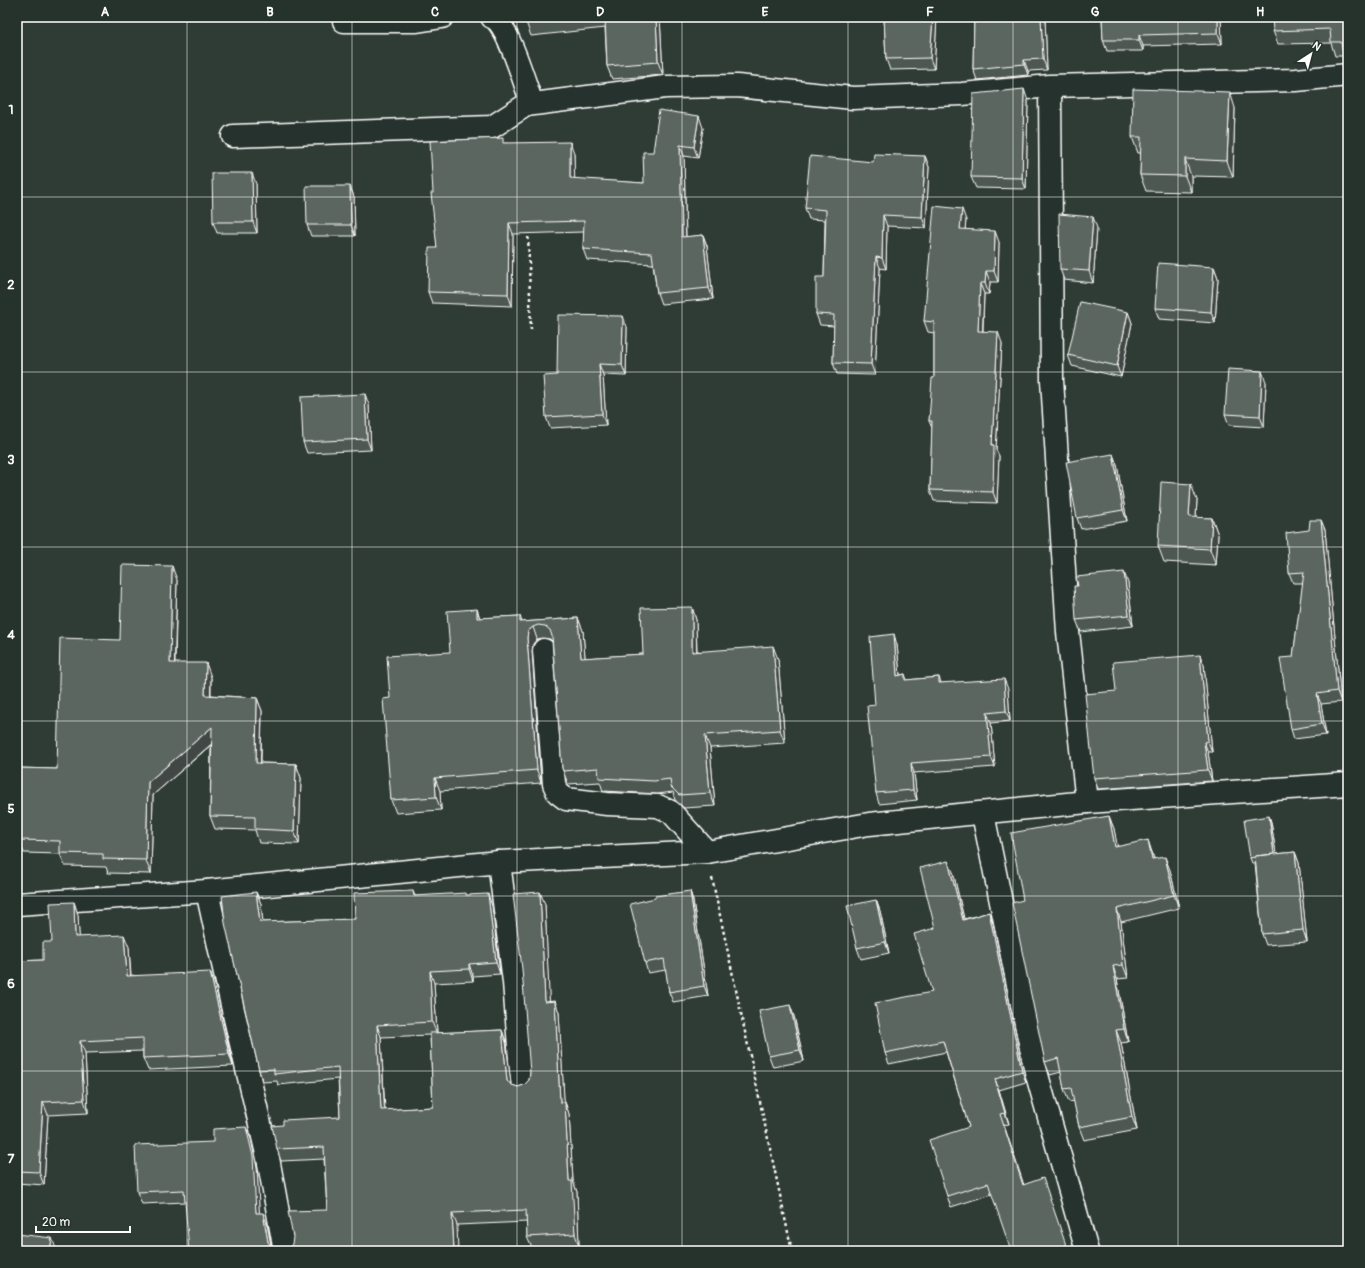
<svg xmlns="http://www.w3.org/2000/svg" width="1365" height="1268" viewBox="0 0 1365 1268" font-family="Pangolin,sans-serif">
<rect width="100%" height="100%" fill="#2f3b35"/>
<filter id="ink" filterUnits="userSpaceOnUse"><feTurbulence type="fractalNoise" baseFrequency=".025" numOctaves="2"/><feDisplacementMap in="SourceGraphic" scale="8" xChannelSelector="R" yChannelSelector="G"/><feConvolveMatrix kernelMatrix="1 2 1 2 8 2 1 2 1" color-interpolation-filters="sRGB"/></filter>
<g filter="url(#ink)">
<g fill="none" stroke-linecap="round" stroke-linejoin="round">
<g stroke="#fff" stroke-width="25">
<path id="street" d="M344 17V21H417L442 17
M492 17C507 22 526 87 532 104
M1050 86 1052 380 1068 632 1087 802
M233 136 492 127 526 105 665 87 737 86 853 98 962 94 1050 86 1296 80 1348 75
M544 650 554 784 558 793 566 799 607 804 658 806 671 812 707 852
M983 814 1035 1068 1087 1251
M499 862 514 982 522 1086
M207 891 233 1010 268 1158 285 1251"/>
</g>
<g stroke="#fff" stroke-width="25">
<path id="secondary" d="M17 904 207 891 499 862 707 852 869 824 1087 802 1348 784"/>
</g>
<path stroke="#fff" stroke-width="2.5" stroke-dasharray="3 3" stroke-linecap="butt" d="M528 231 531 331
M712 878 792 1251"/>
<use href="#street" stroke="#26332d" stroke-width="22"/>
<use href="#secondary" stroke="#26332d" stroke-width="22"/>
</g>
<path fill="#4e5853" stroke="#fff" fill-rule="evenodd" d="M526 17H660L663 75 612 79 607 66 605 28 531 36 526 22Z
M884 17H937L934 69 890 70 886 59Z
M974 17H1045L1047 70 1028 71V75L977 80 973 69Z
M1102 17H1221L1222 44 1143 46V51H1107L1103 40Z
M1348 17V63H1347L1344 56H1335L1331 43 1278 44 1273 31Z
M1028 101 1026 189 976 188 971 177Z
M1235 108 1233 177 1191 176V192L1146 191 1140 175 1141 153H1138L1132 137Z
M703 128 698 158 684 156 686 237 703 235 707 246 713 299 661 304 657 293 653 264 587 260 583 249 584 232 513 234 512 306 432 303 428 292 437 248 433 193 505 143 574 153V179L644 183 653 152Z
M925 156 929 167 926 228 887 226 886 269 880 268 875 375 837 374 833 363 834 326 820 325 816 314 824 277 825 220 809 219 805 208 873 162Z
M256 184 257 233H217L213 222Z
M350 186 354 197 355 236H311L307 225Z
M966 220 965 229 999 242 998 282H990L989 294H984L983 331 1002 343 996 450 999 456 997 503 934 501 930 490 932 428 929 421 934 378V333L928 332 924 321Z
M1097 228 1093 283 1064 280 1060 269Z
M1214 267 1218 278 1215 323 1159 319 1155 308Z
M1128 312 1132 323 1121 377 1072 366 1068 355Z
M627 327 626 376 603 375 606 425 550 428 546 417 557 375Z
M1266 382 1264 427 1229 425 1225 414Z
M369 405 371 450 307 453 303 442Z
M1117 465 1127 521 1081 529 1077 518Z
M1197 500 1196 518H1212L1218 535 1216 565 1164 562 1158 546Z
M1321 520 1325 530 1341 702 1321 704 1326 735 1294 739 1291 729 1293 657 1303 583H1293L1289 573 1309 530Z
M177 580 175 663 211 677V695L257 698 262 711 261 763 296 764 301 778 299 844 259 843 255 830 215 829 210 816 211 745 153 795 151 874 108 873 106 867 65 866 60 854 24 853 19 840V835H17V768L57 769 120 640Z
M1128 583 1133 626 1081 632 1076 620Z
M692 607 696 620 697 651 778 659 785 743 710 748 715 806 684 808 675 800 673 792 658 794 603 791 600 782 568 784 562 768 552 641 550 639 543 638 537 639 533 644 532 651 541 783 440 791 441 810 396 813 391 800 390 698 450 652 477 609 480 618 520 616 522 622 578 618 583 631 585 658 643 654Z
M897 645 900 675 905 674 907 680 939 677 941 683 1008 689 1010 721 991 723 995 767 914 773 917 800 879 804 876 793 875 705Z
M1204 665 1212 752H1208L1212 781 1098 789 1094 778 1116 691Z
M1109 816 1114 829 1117 846 1152 852 1154 859 1170 870 1179 908 1121 922 1128 978 1117 979 1128 1042 1121 1043 1137 1130 1084 1140 1079 1127 1074 1101 1069 1102 1064 1089 1061 1072 1050 1075 1045 1062 1023 900Z
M1269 816 1271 822 1276 854 1295 852 1299 863 1307 942 1266 945 1262 934 1255 863H1252L1250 858Z
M953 872 964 919 989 912 993 923 1026 1082 999 1090 1009 1124 1004 1125 1024 1185 1068 1251 992 1194 951 1207 947 1196 969 1127 946 1052 889 1064 885 1053 932 992 935 928Z
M413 891 415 896 466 895 492 906 500 974 473 976V981L434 983 437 1033 502 1030 506 1042 511 1084 512 1085 518 1087 524 1085 529 1080 530 1073 545 904 549 1002 555 1001 559 1013 564 1102H565L569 1114 573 1181 577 1192 579 1246 532 1248 527 1237V1222L457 1225 288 1249 327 1210 324 1159 281 1161 277 1149 283 1125 340 1117 338 1079 278 1085 277 1081 263 1082 259 1070 256 892 261 904 263 922 355 919ZM430 1035 433 1107 385 1110 381 1037Z
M690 891 693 901 708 996 673 1002 669 992 666 970 648 973 645 963Z
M876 900 880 911 889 953 861 959 857 948Z
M74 902 78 915 79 937 129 947 131 975 215 985 233 1066 148 1070 143 1058V1051L85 1053 88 1113 48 1115 44 1185 17 1183V961L43 960 52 942Z
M794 1016 804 1061 773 1067 769 1056Z
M251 1139 257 1168 259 1213 267 1224 272 1248 185 1202 142 1204 137 1192 213 1142Z"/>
<path fill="#404744" stroke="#fff" d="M656 17H660L663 75 658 62Z
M933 17H937L934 69 930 58Z
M1041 17H1045L1047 70 1043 59Z
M1218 17H1221L1222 44 1218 33Z
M1139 35 1143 46V51L1139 40Z
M1024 60 1028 71V75L1024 64Z
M1024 89 1028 101 1026 189 1022 178Z
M1230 92 1235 108 1233 177 1227 161Z
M699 116 703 128 698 158 694 147Z
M570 142 574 153 575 189 570 178Z
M680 145 684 156 686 248 682 237Z
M925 156 929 167 926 228 922 217Z
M1185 159 1191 176V192L1185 176Z
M252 173 256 184 257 233 253 222Z
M350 186 354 197 355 236 351 225Z
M962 209 966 220 964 240 960 229Z
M883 215 887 226 886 269 882 258Z
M1093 217 1097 228 1093 283 1089 271Z
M509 223 513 234 512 306 508 294Z
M995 231 999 242 998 282 994 271Z
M703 235 707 246 713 299 709 288Z
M876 257 880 268 875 375 871 364Z
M1214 267 1218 278 1215 323 1211 312Z
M986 271 990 282 989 294 985 283Z
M980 283 984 294 982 342 978 331Z
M1128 312 1132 323 1121 377 1117 366Z
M623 316 627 327 626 376 622 365Z
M998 332 1002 343 996 450 999 456 997 503 993 492 992 445Z
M599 364 603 375 606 425 602 414Z
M1262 371 1266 382 1264 427 1260 416Z
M365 394 369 405 371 450 367 439Z
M1113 454 1117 465 1127 521 1123 510Z
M1191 484 1197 500 1195 533 1189 517Z
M1212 518 1218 535 1216 565 1210 549Z
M1321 520 1325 530 1341 702 1337 691Z
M172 566 177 580 174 676 170 663Z
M1124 572 1128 583 1133 626 1129 615Z
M692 607 696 620 697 665 692 652Z
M477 609 481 622 477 618Z
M578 618 583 631 586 671 581 658Z
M533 627 537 639 533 644 532 651 541 783 537 770 527 638 528 631Z
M894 634 897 645 901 686 897 676Z
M773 646 778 659 785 743 780 730Z
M1200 655 1204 665 1212 752 1208 741Z
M206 663 211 677 210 708 205 695Z
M1004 679 1008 689 1010 721 1006 711Z
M1317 694 1321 704 1326 735 1322 724Z
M257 698 262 711 260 776 256 763Z
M987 713 991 723 995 767 991 757Z
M212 727 216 740 153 795 151 874 146 860 148 782Z
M705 735 710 748 715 806 710 793Z
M1204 742 1208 752 1212 781 1208 770Z
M911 763 914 773 917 800 913 790Z
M296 764 301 778 299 844 294 831Z
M435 778 440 791 441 810 436 797Z
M1109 816 1114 829 1120 860 1115 847Z
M1269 816 1271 822 1277 860 1274 854Z
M1148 840 1152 852 1157 872 1152 859Z
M1295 852 1299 863 1307 942 1303 930Z
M1165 857 1170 870 1179 908 1174 895Z
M948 861 953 872 967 931 963 920Z
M690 891 693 901 708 996 704 986Z
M256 892 261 904 264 934 260 922Z
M540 892 545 904 550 1014 545 1002Z
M488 894 492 906 500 974 496 962Z
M876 900 880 911 889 953 885 942Z
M74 902 78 915 80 950 75 937Z
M1117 909 1121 922 1128 978 1123 965Z
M989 912 993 923 1026 1082 1022 1071Z
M124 935 129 947 131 988 127 976Z
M469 964 473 976V981L469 969Z
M1113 966 1117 979 1128 1042 1124 1029Z
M430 971 434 983 437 1034 432 1022Z
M210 972 215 985 233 1066 229 1054Z
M555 1001 559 1013 565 1114 560 1102Z
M790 1005 794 1016 804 1061 800 1050Z
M377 1025 381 1037 385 1122 381 1110Z
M502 1030 506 1042 512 1093 507 1081Z
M1116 1030 1121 1043 1137 1130 1132 1117Z
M80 1041 85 1053 88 1113 84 1100Z
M995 1079 999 1090 1009 1124 1005 1113Z
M43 1102 48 1115 44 1185 39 1172Z
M565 1102 569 1114 573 1181 577 1192 579 1246 575 1234 569 1181Z
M246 1127 251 1139 257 1168 260 1225 256 1213Z
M263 1213 267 1224 272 1251 268 1242Z
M452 1213 457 1225 458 1251H454Z
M52 1238 56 1249V1251H50Z"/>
<path fill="#5b6661" stroke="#fff" d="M526 17H583L526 22Z
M605 17H656L658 62 607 66Z
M884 17H933L930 58 886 59Z
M974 17H1041L1043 59 1024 60V64L973 69Z
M1102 17H1218V33L1139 35V40H1103Z
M1272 17H1348V50L1342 49 1341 42H1331L1330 29 1273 31Z
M1348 73V114L1344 74Z
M1024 89 1022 178 971 177 973 94Z
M1133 89 1230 92 1227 161 1185 159V176L1140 175 1141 137H1132Z
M659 110 699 116 694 147 680 145 682 237 703 235 709 288 657 293 652 253 583 249 584 221 509 223 508 294 428 292 429 248H437L431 193H433L430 141 503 138V143L570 142V178L644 183 643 152H653Z
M874 154 925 156 922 217 883 215 882 258 876 257 871 364 833 363 834 315 816 314V277H824L826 210 805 208 810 156 873 162Z
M212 173H252L253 222H213Z
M306 186H350L351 225H307Z
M934 206 962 209 960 229 995 231 994 271H986L985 283H980L978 331 998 332 992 445H994L993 492 930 490 932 421H929L932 378H934V322L924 321Z
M1059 214 1093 217 1089 271 1060 269Z
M1158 263 1214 267 1211 312 1155 308Z
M1080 302 1128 312 1117 366 1068 355Z
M558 315 623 316 622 365 599 364 602 414 546 417 543 376 557 375Z
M1228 369 1262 371 1260 416 1225 414Z
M365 394 367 439 303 442 301 397Z
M1113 454 1123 510 1077 518 1066 462Z
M1161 482 1191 484 1189 517 1212 518 1210 549 1158 546Z
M1310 520H1321L1337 691 1317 694 1322 724 1291 729 1280 658 1293 657 1304 572 1289 573 1286 533 1309 530Z
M122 565 172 566 170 663H206L205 695 257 698 256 763 296 764 294 831 255 829V817L210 816 212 727 148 782 146 860 103 859V854L60 853V841L19 840 20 822H17V768L57 769 60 638 120 640Z
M1124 572 1129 615 1076 620 1074 586H1078L1076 577Z
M692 607V652L773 646 780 730 705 735 710 793 679 795 671 787 670 779 654 781 599 778 598 768 563 771 562 768 552 636 550 630 545 626 538 625 533 627 528 631 527 638 537 770 435 778 436 797 391 800 383 699 390 698 387 656 450 652 447 611 477 609V618L520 616V622L578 618 581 658 643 654 641 608Z
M894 634 897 676 905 674V680L939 677V683L1004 679 1006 711 987 713 991 757 911 763 913 790 876 793 867 706 875 705 870 637Z
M1200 655 1208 741 1204 742 1208 770 1094 778 1085 694 1116 691 1113 662Z
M1109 816 1115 847 1148 840 1152 859 1165 857 1174 895 1117 909 1123 965 1113 966 1124 1029 1116 1030 1132 1117 1079 1127 1071 1088 1064 1089 1058 1058 1045 1062 1012 903 1023 900 1011 833Z
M1269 816 1274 854 1255 856V857L1250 858 1244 820Z
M1295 852 1303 930 1262 934 1255 856Z
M948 861 963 920 989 912 1022 1071 995 1079 1005 1113 1000 1114 1023 1185 1043 1178 1068 1251H1011L988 1183 947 1196 929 1140 969 1127 943 1041 885 1053 875 1003 932 992 914 934 935 928 920 868Z
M413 891 414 896 466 893V895L488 894 496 962 469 964V969L430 971 432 1022 377 1025 381 1110 433 1107 430 1033 502 1030 507 1081 512 1085 518 1087 524 1085 529 1080 530 1073 522 969 513 894 540 892 545 1002 555 1001 560 1102H565L569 1181H572L575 1234 527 1237 526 1210 452 1213 454 1251H284L288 1249 292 1244 293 1237 288 1211 327 1210 324 1147 277 1149 272 1126 283 1125V1120L340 1117 338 1067 274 1074V1069L259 1070 225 923 222 896 256 892 260 922 355 919 354 893Z
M690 891 704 986 669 992 664 959 645 963 630 904 655 898V896Z
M876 900 885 942 857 948 847 906Z
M74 902 75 937 124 935 127 976 210 972 229 1054 143 1058V1038L80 1041 84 1100 43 1102 39 1172 17 1171V961L43 960V942H52L50 903Z
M790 1005 800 1050 769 1056 759 1011Z
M246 1127 253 1156 256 1213H263L268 1242 272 1248 277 1251H189L184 1190 137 1192 135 1145 213 1142V1129Z
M17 1234 52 1238 50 1251H17Z"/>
</g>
<path fill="none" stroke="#fff" stroke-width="1" stroke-opacity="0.55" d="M187 17V1251M352 17V1251M517 17V1251M682 17V1251M848 17V1251M1013 17V1251M1178 17V1251M17 197H1348M17 372H1348M17 547H1348M17 721H1348M17 896H1348M17 1071H1348"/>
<rect width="1365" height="1268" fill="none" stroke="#26332d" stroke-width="44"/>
<g transform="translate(1311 54) rotate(36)" stroke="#26332d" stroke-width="3" paint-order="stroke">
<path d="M0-3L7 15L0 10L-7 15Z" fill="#ffffff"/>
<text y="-6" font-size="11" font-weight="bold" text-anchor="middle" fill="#ffffff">N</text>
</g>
<path d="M36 1226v6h94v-6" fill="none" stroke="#ffffff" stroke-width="2"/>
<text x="42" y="1226" font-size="12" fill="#ffffff" stroke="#26332d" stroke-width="3" paint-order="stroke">20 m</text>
<rect x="22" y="22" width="1321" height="1224" fill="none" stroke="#fff" stroke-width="1.5"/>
<g font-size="13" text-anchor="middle" font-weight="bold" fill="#fff">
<text x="105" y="16">A</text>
<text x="270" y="16">B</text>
<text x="435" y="16">C</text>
<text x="600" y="16">D</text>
<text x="765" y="16">E</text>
<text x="930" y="16">F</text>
<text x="1095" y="16">G</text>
<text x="1260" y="16">H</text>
<text x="11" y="114">1</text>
<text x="11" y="289">2</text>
<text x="11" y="464">3</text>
<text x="11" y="639">4</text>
<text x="11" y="813">5</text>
<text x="11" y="988">6</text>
<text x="11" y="1163">7</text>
</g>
</svg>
